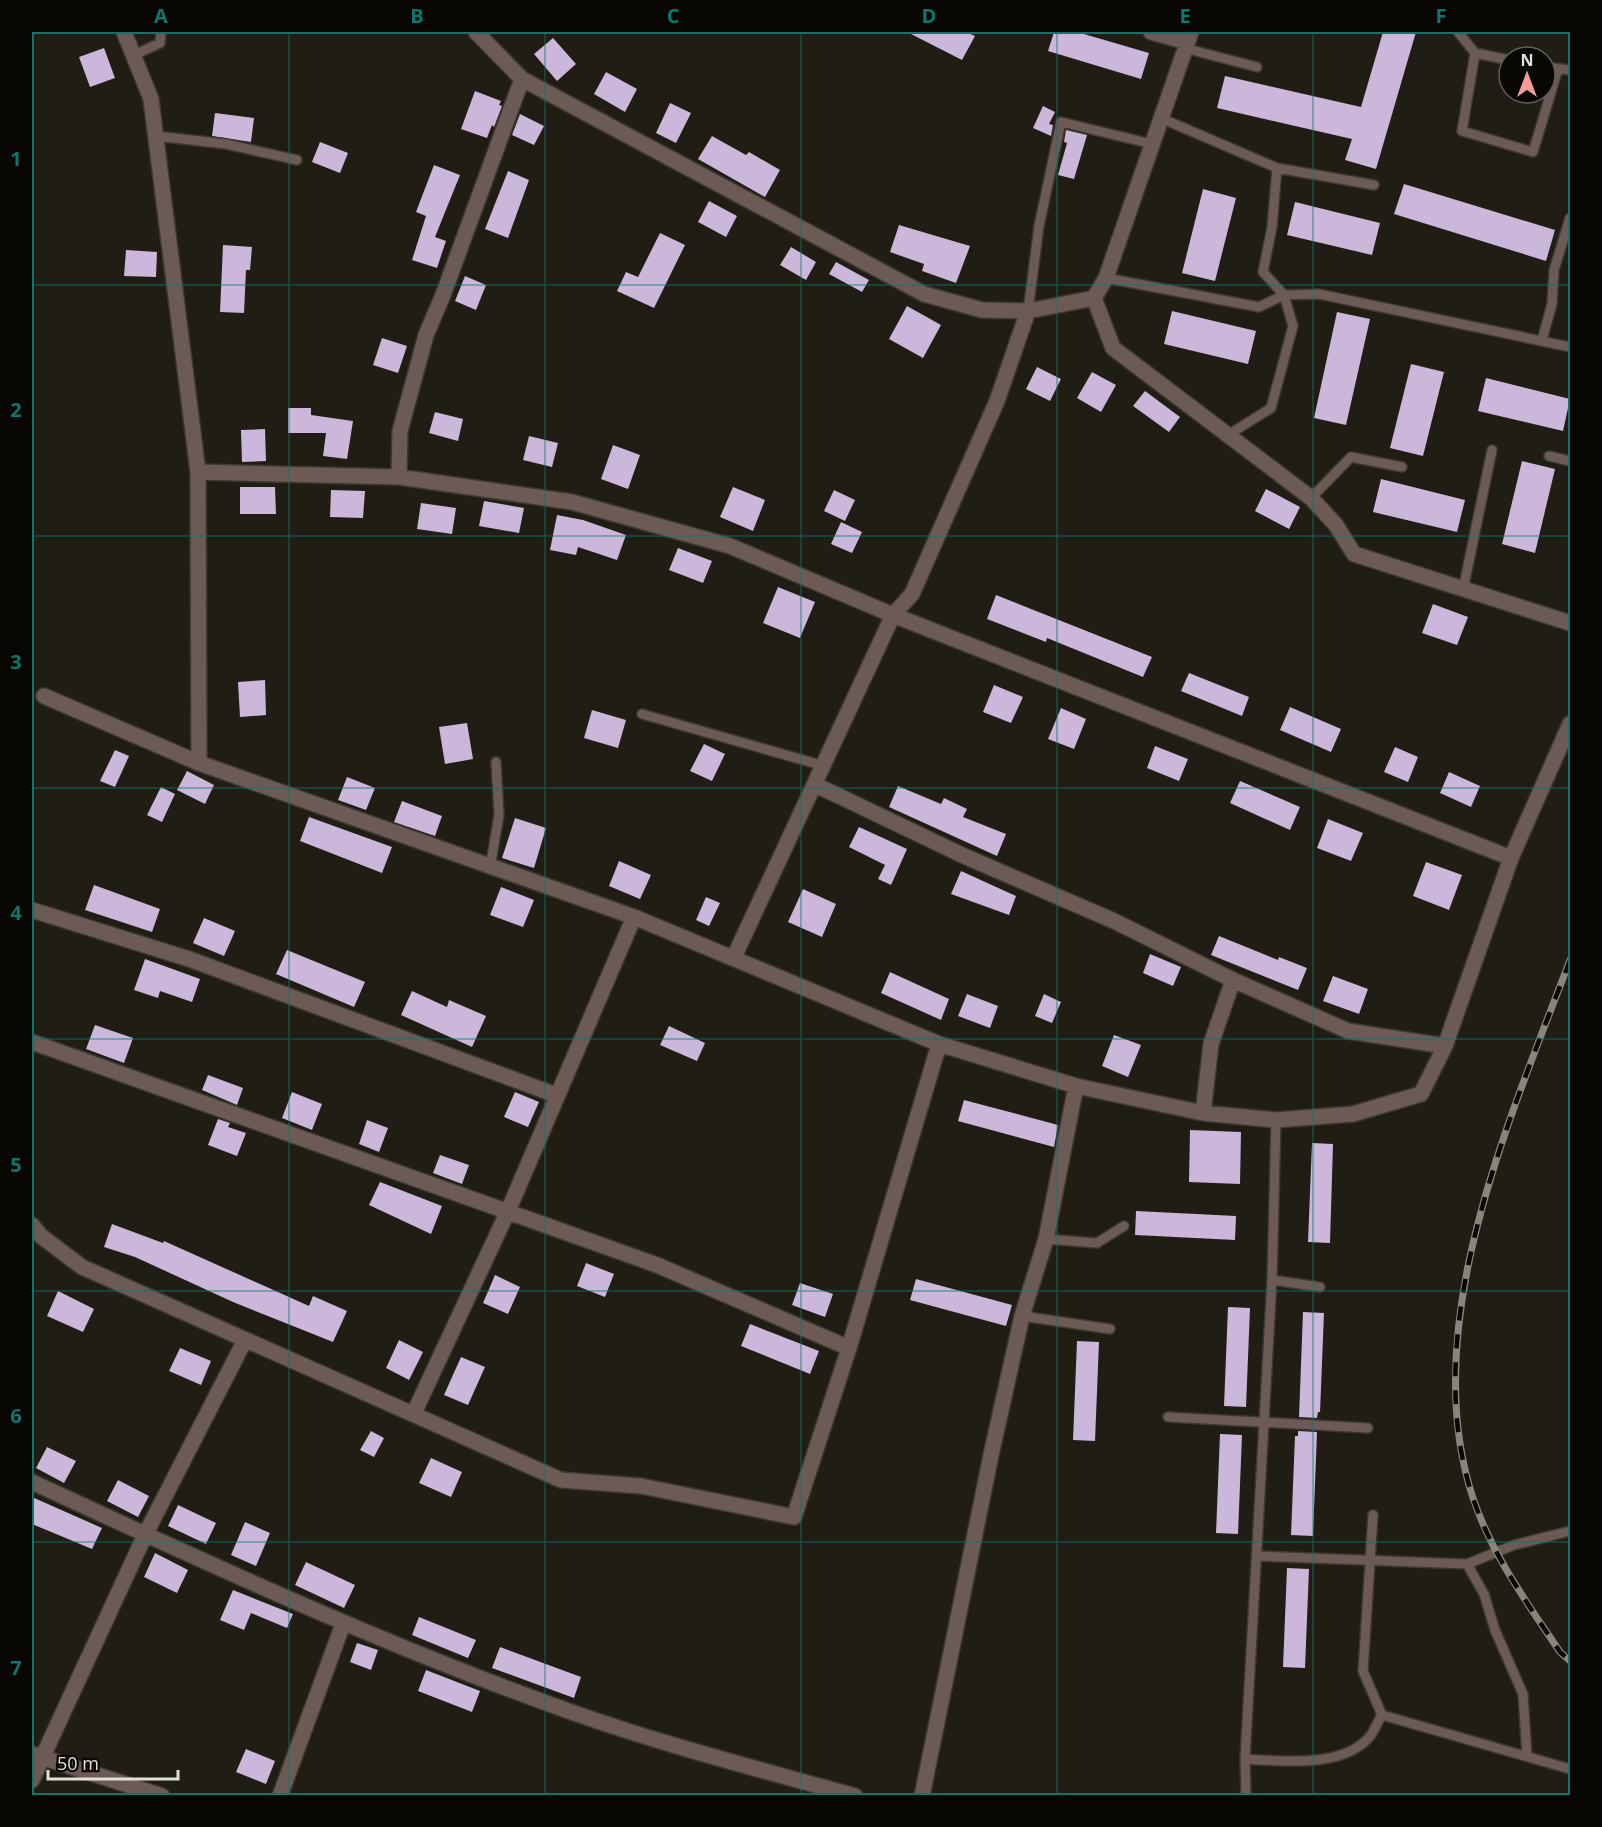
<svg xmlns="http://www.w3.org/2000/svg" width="1602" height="1827" viewBox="0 0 1602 1827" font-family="'Open Sans',sans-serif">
<rect width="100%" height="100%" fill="#1f1d14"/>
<path fill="#cbb7d9" d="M907 32H966L975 36 962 60Z
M1054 32H1077L1149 53 1141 79 1048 51Z
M1383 32H1416L1376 169 1345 160 1352 139 1217 108 1225 76 1361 107Z
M553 38 576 64 557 81 534 54Z
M104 48 115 78 90 87 79 57Z
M606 72 637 89 625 112 594 94Z
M475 91 501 101 499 105 502 106 494 127 492 125 487 138 461 129Z
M670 103 691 113 676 143 656 133Z
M1043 106 1055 112 1049 124 1053 125 1051 136 1033 128Z
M215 113 254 118 251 142 212 136Z
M520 114 544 126 534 145 512 135Z
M1066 130 1087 135 1074 179 1058 175 1067 143 1064 142Z
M712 136 746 155 749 152 780 170 765 197 698 159Z
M320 142 348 153 340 173 312 162Z
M434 165 460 175 435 237 446 241 437 268 412 260 426 216 416 212Z
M508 171 529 180 508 238 485 229Z
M1404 184 1555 230 1546 261 1394 214Z
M1203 189 1236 198 1215 281 1182 273Z
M709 201 737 216 726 237 698 222Z
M1295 202 1380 223 1372 255 1287 235Z
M899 225 970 246 956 283 922 271 924 264 890 252Z
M660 233 685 245 654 308 617 291 626 272 638 277Z
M223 245 252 247 250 270H246L244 313 220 312Z
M791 247 816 262 806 280 780 265Z
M126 250 157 252 156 277 124 276Z
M836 262 869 280 862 292 829 274Z
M465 276 486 285 476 310 455 301Z
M907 306 941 325 923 358 889 339Z
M1172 311 1256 331 1248 364 1164 344Z
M1337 312 1370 319 1346 425 1314 418Z
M382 338 407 346 398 373 373 365Z
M1411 364 1444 372 1423 456 1390 448Z
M1037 367 1061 379 1050 401 1026 389Z
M1092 372 1116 385 1101 412 1077 398Z
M1486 378 1570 399 1563 431 1478 411Z
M1145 391 1180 417 1169 432 1133 406Z
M288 408H311V415L353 421 347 459 323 456 326 433H288Z
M435 412 463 419 458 441 429 433Z
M265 429 266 461 242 462 241 430Z
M529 436 558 443 552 467 523 460Z
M613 445 640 455 628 489 601 479Z
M1522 461 1555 469 1535 553 1502 544Z
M1381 479 1465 500 1457 532 1373 512Z
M240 487H275L276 514H240Z
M733 487 765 500 753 531 720 517Z
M1266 489 1300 507 1289 529 1255 511Z
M331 490 365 491 363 518 330 517Z
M834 490 855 500 845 521 824 511Z
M484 501 524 508 519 533 479 526Z
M421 503 456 508 452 534 417 529Z
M557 515 583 520 626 535 617 560 578 547 576 555 550 550Z
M841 522 862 532 852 553 831 544Z
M678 548 712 561 703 583 669 570Z
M778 587 815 602 800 638 763 623Z
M996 595 1152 657 1143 677 1047 638 1046 642 987 619Z
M1433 604 1468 617 1457 645 1422 633Z
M1189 673 1249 697 1242 716 1181 691Z
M265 680 266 715 240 717 238 682Z
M994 685 1023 697 1011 723 983 712Z
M1290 707 1341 729 1331 752 1280 730Z
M1061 708 1086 719 1074 749 1048 739Z
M592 710 626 720 618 748 584 738Z
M467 723 473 759 445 764 439 727Z
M704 744 725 754 712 781 690 771Z
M1155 746 1188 759 1179 781 1147 768Z
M1395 747 1418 757 1408 782 1384 772Z
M115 750 129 756 115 787 100 781Z
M187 771 214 785 205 804 177 790Z
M1449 772 1480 786 1471 807 1440 793Z
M347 777 375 788 366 810 338 800Z
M1240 781 1300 807 1290 830 1230 803Z
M898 786 941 804 944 798 967 809 963 817 1006 834 997 856 889 807Z
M161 787 175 794 162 822 147 815Z
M402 801 442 816 435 836 394 822Z
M309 817 392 847 382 873 300 841Z
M515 818 546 828 534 868 502 858Z
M1328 819 1363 833 1351 861 1317 848Z
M859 827 907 849 891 885 878 879 885 865 849 847Z
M619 861 651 875 640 899 609 886Z
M1426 862 1462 875 1449 910 1413 896Z
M961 871 1016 896 1009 915 951 894Z
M94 885 160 909 152 932 85 910Z
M501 887 534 900 523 927 490 915Z
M803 889 836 904 822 937 788 922Z
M706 897 720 903 709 926 696 920Z
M204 918 235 931 224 956 193 943Z
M1219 936 1278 960 1279 957 1307 968 1298 990 1211 955Z
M287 950 365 982 354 1007 276 974Z
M1150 954 1181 967 1173 986 1143 973Z
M145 959 200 979 192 1002 160 991 158 998 134 990Z
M890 972 949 999 941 1020 881 993Z
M1333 976 1368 989 1359 1014 1323 1001Z
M412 991 447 1007 449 1000 486 1016 472 1047 401 1015Z
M967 994 998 1006 990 1028 958 1016Z
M1044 994 1061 1002 1052 1023 1035 1016Z
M95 1025 133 1038 124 1063 86 1049Z
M669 1026 705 1043 697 1061 660 1045Z
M1114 1035 1141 1045 1128 1077 1102 1066Z
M208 1075 243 1088 237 1105 202 1090Z
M292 1092 322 1104 312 1130 282 1118Z
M515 1092 539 1102 528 1127 504 1117Z
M964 1100 1058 1125 1054 1147 958 1121Z
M218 1119 230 1123 228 1127 246 1133 237 1156 208 1145Z
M367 1120 388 1128 379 1152 359 1144Z
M1190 1130 1241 1132 1240 1184 1189 1182Z
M1312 1143 1333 1144 1330 1243 1308 1242Z
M440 1155 469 1165 462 1184 433 1173Z
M380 1182 442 1206 431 1234 369 1205Z
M1136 1211 1236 1216 1235 1240 1135 1235Z
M112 1224 163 1243 164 1241 309 1306 313 1296 347 1311 333 1342 233 1302 135 1257 104 1247Z
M586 1263 614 1274 605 1297 577 1286Z
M495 1275 520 1287 508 1314 483 1303Z
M916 1279 1012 1305 1006 1326 910 1300Z
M800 1283 833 1294 825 1317 792 1305Z
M58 1291 94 1309 83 1332 47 1316Z
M1228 1307 1250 1308 1246 1407 1224 1406Z
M1303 1312 1324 1313 1320 1412H1318L1317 1418 1299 1417Z
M750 1324 819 1351 810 1374 741 1346Z
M399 1340 423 1352 409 1380 386 1368Z
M1077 1341 1099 1342 1095 1441 1073 1440Z
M180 1348 211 1361 201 1385 169 1371Z
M461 1357 485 1367 468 1405 444 1395Z
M371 1431 384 1438 374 1457 360 1450Z
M1298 1431 1317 1432 1313 1536 1291 1535 1295 1436H1298Z
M1220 1434 1242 1435 1238 1534 1216 1533Z
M47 1447 76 1461 64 1483 36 1468Z
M431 1458 462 1472 451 1497 419 1483Z
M118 1480 149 1496 138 1517 107 1501Z
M32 1497 102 1528 92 1549 32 1524Z
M178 1505 216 1523 206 1544 168 1526Z
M245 1522 270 1533 256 1566 231 1555Z
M155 1553 188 1570 177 1593 144 1577Z
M306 1562 355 1585 344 1608 295 1585Z
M1287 1568 1309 1569 1305 1668 1283 1667Z
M233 1590 293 1614 287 1628 251 1613 244 1630 220 1620Z
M419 1617 476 1640 468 1658 412 1635Z
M357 1643 378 1650 371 1670 350 1662Z
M500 1647 581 1677 574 1698 492 1668Z
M426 1670 480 1691 472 1712 418 1691Z
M246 1749 275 1761 266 1784 236 1772Z"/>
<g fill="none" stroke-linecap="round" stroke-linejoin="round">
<g stroke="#3a3830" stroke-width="12">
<path id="service" d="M1458 32 1475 53 1509 60
M1184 48 1257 67
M1475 53 1462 131 1533 152 1558 69
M134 55 160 43 161 32
M1545 67 1570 70
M1163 119 1277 168 1272 227 1263 272 1284 295 1319 294 1570 347
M156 136 226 144 297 160
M1277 168 1374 185
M1106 278 1259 307 1284 295 1293 326 1271 408 1228 435
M1028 311 1039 226 1061 122 1152 144
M1542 340 1552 304 1554 270 1570 218
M1549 456 1570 461
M1311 498 1351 457 1402 467
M1463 590 1492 450
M642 714 824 766
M490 868 499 815 496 762
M1046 1239 1097 1243 1124 1226
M1272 1280 1320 1287
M1022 1316 1110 1329
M1168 1417 1368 1428
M1258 1556 1467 1564 1514 1545 1570 1531
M1467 1564 1484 1594 1495 1630 1523 1694 1527 1756
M1382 1715 1570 1769
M1245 1759C1281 1761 1345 1769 1371 1735 1375 1729 1378 1721 1382 1715L1363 1671 1373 1515
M1246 1796 1245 1759 1272 1280 1276 1120"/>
</g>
<g stroke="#3a3830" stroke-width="18">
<path id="minor" d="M124 32 151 99 198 472 199 763
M476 32 522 79 924 294 982 310 1028 311 1094 298 1106 278 1191 32
M1151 32 1187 42
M1094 298 1113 348 1311 498 1336 525 1354 554 1570 623
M198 472 399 477 572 502 730 546 893 615 1511 858
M399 477 400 431 426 335 443 295 522 79
M44 696 199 763 634 917 508 1211 414 1413
M816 785 964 856 1114 921 1233 980 1348 1031 1445 1046
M32 910 189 959 556 1095
M634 917 939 1044 1076 1086 1203 1113 1276 1120 1353 1114 1421 1094 1445 1046 1511 858 1570 724
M734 957 893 615 912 594 997 401 1028 311
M32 1042 657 1265 849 1348
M1203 1113 1211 1044 1233 980
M32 1225 41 1236 82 1267 561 1480 641 1486 794 1517 849 1348 939 1044
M32 1482C211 1565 390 1648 577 1714 668 1746 762 1770 855 1796
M32 1754 162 1796
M32 1780 145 1535 245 1340
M280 1796 343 1624
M922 1796 991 1455 1022 1316 1046 1239 1076 1086"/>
</g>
<use href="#service" stroke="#6c5a57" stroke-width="9"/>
<use href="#minor" stroke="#6c5a57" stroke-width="15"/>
<g stroke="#87857e" stroke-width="7">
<path id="rail" d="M1570 960C1510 1119 1416 1327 1473 1498 1493 1557 1526 1601 1560 1652L1570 1661"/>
</g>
<use href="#rail" stroke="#080704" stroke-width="4.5" stroke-dasharray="14" stroke-linecap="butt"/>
</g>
<path fill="none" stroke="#0f766e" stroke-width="1.5" stroke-opacity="0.55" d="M289 32V1796M545 32V1796M801 32V1796M1057 32V1796M1313 32V1796M32 285H1570M32 536H1570M32 788H1570M32 1039H1570M32 1291H1570M32 1542H1570"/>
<rect width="1602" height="1827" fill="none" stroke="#080704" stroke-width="66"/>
<g transform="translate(1527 75)"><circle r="28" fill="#080704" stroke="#5f5e5a" stroke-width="1.5"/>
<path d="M0-4.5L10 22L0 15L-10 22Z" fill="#f59c96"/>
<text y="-9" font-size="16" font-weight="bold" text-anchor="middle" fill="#e2e0da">N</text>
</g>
<path d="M48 1770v9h130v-9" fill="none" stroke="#e2e0da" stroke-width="3"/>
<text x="57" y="1770" font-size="18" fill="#e2e0da" stroke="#080704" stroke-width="4.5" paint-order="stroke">50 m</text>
<rect x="33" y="33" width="1536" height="1761" fill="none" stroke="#0f766e" stroke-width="2"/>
<g font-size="20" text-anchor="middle" font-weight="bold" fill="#0f766e">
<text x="161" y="23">A</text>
<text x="417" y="23">B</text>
<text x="673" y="23">C</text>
<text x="929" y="23">D</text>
<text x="1185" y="23">E</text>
<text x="1441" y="23">F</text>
<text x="16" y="166">1</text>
<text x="16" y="417">2</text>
<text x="16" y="669">3</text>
<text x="16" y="920">4</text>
<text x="16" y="1172">5</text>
<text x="16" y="1423">6</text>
<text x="16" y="1675">7</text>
</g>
</svg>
